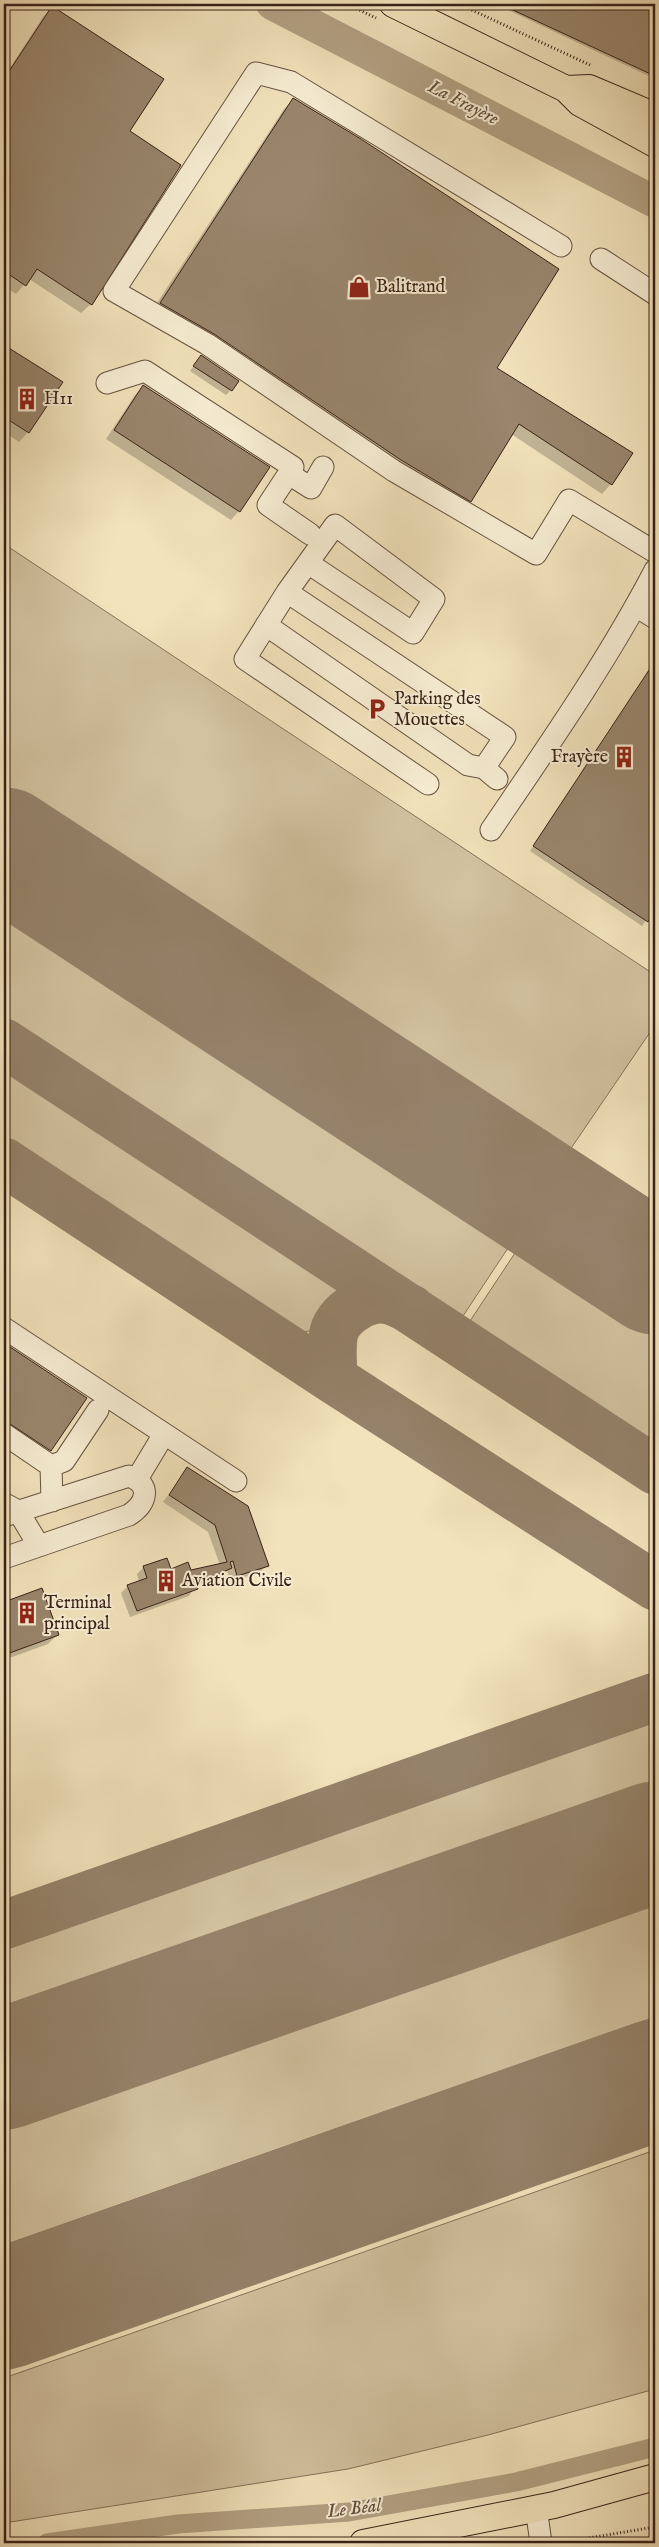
<svg xmlns="http://www.w3.org/2000/svg" width="659" height="2547" viewBox="0 0 659 2547" font-family="'IM FELL English',serif">
<rect width="100%" height="100%" fill="#f2e3bc"/>
<filter id="stains"><feTurbulence type="fractalNoise" baseFrequency=".004" numOctaves="4"/><feColorMatrix values="0 0 0 0 .2 0 0 0 0 .09 0 0 0 0 .02 0 0 0 .5 -.17"/></filter>
<radialGradient id="worn" r=".72"><stop offset=".6" stop-color="#630" stop-opacity="0"/><stop offset="1" stop-color="#630" stop-opacity=".3"/></radialGradient>
<path fill="#d2c2a0" stroke="#85725c" d="M4 544 655 975V1025L559 1166 4 800Z
M4 904 514 1239 457 1325 4 1028Z
M4 1059 329 1274 338 1292 331 1313 316 1330 296 1333 4 1141Z
M521 1244 655 1334V1439L644 1444 464 1330Z
M655 1722V2017L4 2245V1950Z
M655 2150V2389L488 2435 348 2469 4 2523V2378Z"/>
<path fill="#0003" d="M508 4H655V79L504 8Z
M52 7 128 132 91 304 81 313 29 279 16 294 4 286V77L43 17Z
M293 100 495 368 611 484 602 494 511 434 470 501 461 510 151 312 284 109Z
M4 346 61 382 28 432 19 442 4 432Z
M201 356 231 390 226 395 190 371Z
M144 386 239 511 231 520 106 439 135 395Z
M652 667 655 669V908L642 926 530 851Z
M4 1343 85 1398 50 1450 41 1460 4 1435Z
M188 1468 267 1565 260 1572 231 1582 227 1571 195 1587 189 1596 130 1617 121 1593 128 1586 139 1582 137 1574 144 1567 190 1572 220 1565 208 1532 163 1502Z
M42 1590 57 1635 48 1644 4 1660V1603Z"/>
<g fill="none" stroke-linecap="round" stroke-linejoin="round">
<path stroke="#b3a184" stroke-width="19" d="M47 2543 178 2524 349 2512 516 2482 655 2447"/>
<path stroke="#b3a184" stroke-width="32" d="M272 4 655 202"/>
<path stroke="#95826a" stroke-width="49" d="M4 849 7 850
M4 1043 655 1470
M4 1162 333 1379 655 1586
M333 1379C333 1365 330 1343 335 1329 343 1311 369 1295 389 1300 397 1302 404 1306 411 1309
M4 1925 655 1697"/>
<path stroke="#95826a" stroke-width="121" d="M4 848 655 1274
M4 2069 655 1842
M4 2309 655 2080"/>
</g>
<path fill="#99866d" stroke="#382118" d="M500 4H655V76Z
M52 6 164 79 130 131 181 165 92 305 37 269 26 286 4 271V79Z
M293 98 361 139 559 269 497 368 633 453 612 485 519 424 471 502 401 460 214 334 160 303Z
M4 345 63 382 29 433 4 417Z
M201 355 239 381 232 391 193 366Z
M143 385 270 467 240 512 114 430Z
M655 661V910L648 922 533 846Z
M4 1343 87 1398 51 1451 4 1420Z
M187 1467 248 1506 269 1566 237 1576 233 1561 230 1562 232 1568 196 1584 198 1589 137 1611 127 1585 147 1578 143 1566 167 1558 171 1569 188 1562 191 1570 227 1562 215 1525 169 1495Z
M42 1588 59 1635 4 1655V1602Z"/>
<g fill="none" stroke-linecap="round" stroke-linejoin="round">
<g stroke="#665241" stroke-width="23">
<path id="minor" d="M561 246 291 82 256 73 114 291 207 344 394 471 536 554 569 500 655 552
M601 259 655 294
M107 383 145 371 293 467 268 505 310 534
M289 474 311 488 323 467
M287 592 335 525 434 599 413 633 308 563
M636 606 655 618
M266 625 468 765 484 768
M428 784 245 659 287 592 505 737 484 768 497 779
M491 830C548 746 608 660 655 570
M4 1328 236 1481
M4 1434 51 1466 52 1501
M51 1466 64 1461 98 1410
M137 1479 164 1434
M7 1505 18 1511 39 1546
M4 1516 129 1476C153 1485 146 1504 129 1515L4 1558
M536 2508 541 2543"/>
</g>
<g stroke="#382118" stroke-width="28">
<path id="major" d="M393 4 566 89 580 103 655 144
M566 89 589 88 655 116
M363 2543 554 2505 655 2477"/>
</g>
<path stroke="#382118" stroke-width="3" stroke-dasharray="1 2.5" stroke-linecap="butt" d="M347 4 376 18
M459 4 590 65
M558 2543 655 2527"/>
<use href="#minor" stroke="#f7edd3" stroke-width="21"/>
<use href="#major" stroke="#f2e3bc" stroke-width="26"/>
</g>
<defs>
<g id="shop-bare" transform="scale(1.725)"><path d="M-5-2.5h2.3a2.7 3.5 0 0 1 5.4 0H5L5.5 6h-11ZM-1.5-2.5h3a1.5 2.3 0 0 0-3 0Z" fill="#8f2418" stroke="#f7edd3" stroke-width="2.5" paint-order="stroke"/></g>
<g id="building-bare" transform="scale(1.725)"><path d="M-4-6H4V6H1V3H-1V6H-4ZM-2.5-4.3h1.7v1.8h-1.7ZM.8-4.3h1.7v1.8H.8ZM-2.5-1h1.7V.8h-1.7ZM.8-1h1.7V.8H.8Z" fill="#8f2418" stroke="#f7edd3" stroke-width="2.5" paint-order="stroke"/></g>
<g id="parking-bare" transform="scale(1.725)"><path d="M-3.5-5.5H1a3.5 3.5 0 0 1 0 7H-1V5.5H-3.5ZM-1-3.4V-.6H.8a1.4 1.4 0 0 0 0-2.8Z" fill="#8f2418" stroke="#f7edd3" stroke-width="2.5" paint-order="stroke"/></g>
</defs>
<g fill-rule="evenodd">
<use href="#shop-bare" x="359" y="287"/>
<use href="#building-bare" x="27" y="399"/>
<use href="#parking-bare" x="377" y="709"/>
<use href="#building-bare" x="624" y="757"/>
<use href="#building-bare" x="166" y="1581"/>
<use href="#building-bare" x="27" y="1613"/>
</g>
<g text-anchor="middle" dominant-baseline="central" stroke-width="4" stroke-linejoin="round" paint-order="stroke">
<g font-size="18" fill="#382118" stroke="#f7edd3" text-anchor="start">
<text x="376" y="287">Balitrand</text>
<text x="44" y="399">H11</text>
<text x="394" y="699">Parking des<tspan x="394" dy="21">Mouettes</tspan></text>
<text x="608" y="757" text-anchor="end">Frayère</text>
<text x="182" y="1581">Aviation Civile</text>
<text x="44" y="1603">Terminal<tspan x="44" dy="21">principal</tspan></text>
</g>
<g font-size="19" font-style="italic" fill="#634e3e" stroke="#f7edd3">
<text transform="translate(463 103) rotate(27)">La Frayère</text>
<text transform="translate(354 2509) rotate(-7)">Le Béal</text>
</g>
</g>
<rect width="659" height="2547" fill="none" stroke="#f2e3bc" stroke-width="20"/>
<rect x="5" y="5" width="649" height="2537" fill="none" stroke="#382118" stroke-width="2.5"/>
<rect x="10" y="10" width="639" height="2527" fill="none" stroke="#382118"/>
<rect width="100%" height="100%" filter="url(#stains)"/>
<rect width="100%" height="100%" fill="url(#worn)"/>
</svg>
